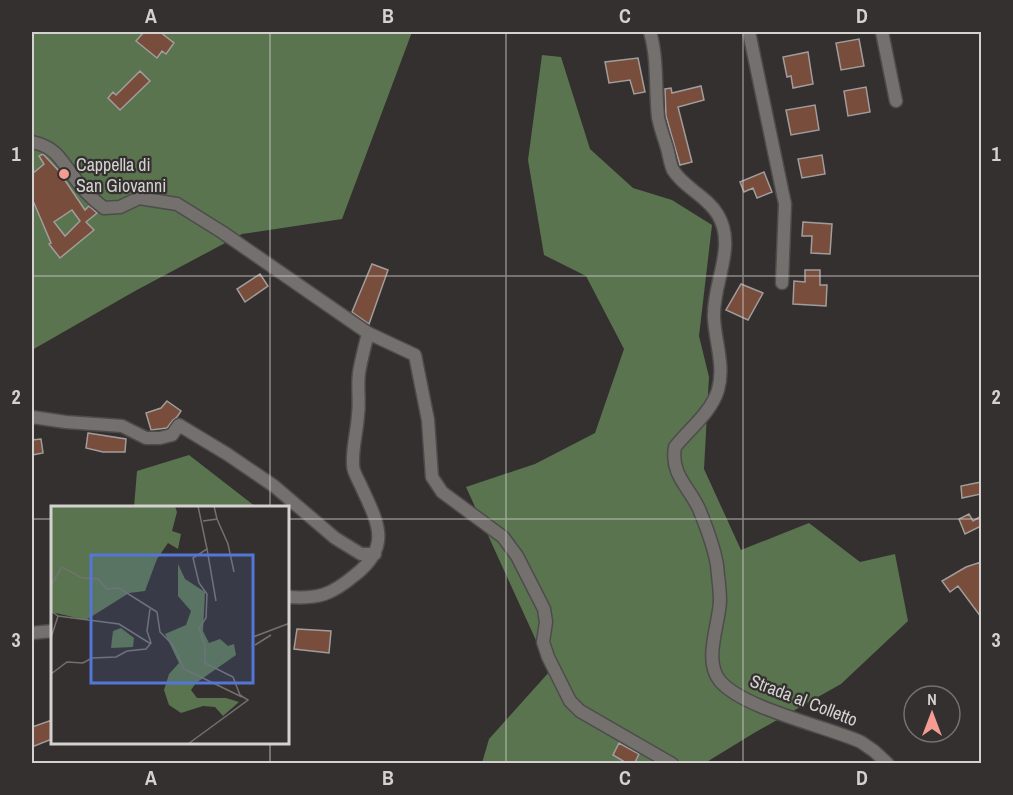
<svg xmlns="http://www.w3.org/2000/svg" width="1013" height="795" viewBox="0 0 1013 795" font-family="'Archivo Narrow',sans-serif">
<rect width="100%" height="100%" fill="#33302f"/>
<path fill="#5a744f" d="M32 32H412L342 219 242 234 135 291 32 350Z
M542 55 561 57 590 149 633 188 672 200 712 225 699 336 709 377 704 469 741 550 809 523 860 562 895 554 908 621 841 684 754 733 705 763H482L489 739 550 671 466 487 535 464 595 433 624 349 586 276 544 255 528 160Z
M189 455 256 507H134L137 471Z"/>
<path fill="#784d3c" stroke="#a19d9c" stroke-width="1.5" fill-rule="evenodd" d="M144 32H160L174 43 166 54 162 51 157 58 136 41Z
M859 39 864 66 841 70 836 43Z
M808 52 813 84 793 88 791 76 787 77 783 57Z
M638 58 645 92 634 94 630 80 609 83 605 62Z
M140 71 150 81 120 110 108 98 113 92 116 95Z
M701 86 704 100 678 107 692 162 680 165 666 116 665 89 671 88 672 93Z
M866 87 870 112 848 116 844 91Z
M815 105 819 130 791 135 786 110Z
M43 154 58 170 85 210 89 206 97 213 86 222 94 230 60 258 49 244 51 243 34 203 32 205V174L44 164 39 156ZM72 210 80 221 65 236 54 222Z
M822 155 825 174 802 178 798 159Z
M764 172 772 192 757 198 753 188 744 192 740 182Z
M803 222 832 224 830 254 811 253 812 236H802Z
M372 264 388 270 369 324 352 312Z
M805 270H820V285H827L826 306 793 304 794 281 805 282Z
M260 274 268 286 245 302 237 289Z
M741 284 763 293 748 320 726 310Z
M167 401 181 411 177 417 173 420 167 428 151 430 146 413 161 408Z
M88 433 126 439 125 452H103L86 448Z
M41 439 43 453 32 455V440Z
M981 482V494L962 498 961 486Z
M969 514 973 521 981 516V526L965 534 959 519Z
M981 562V617L958 586 950 592 942 581 966 567Z
M297 629 331 631 329 653 294 649Z
M52 720V739L32 747V727Z
M619 743 639 754 634 764H628L613 755Z"/>
<g fill="none" stroke-linecap="round" stroke-linejoin="round">
<g stroke="#4e4c4b" stroke-width="15">
<path id="minor" d="M650 32C658 59 655 89 658 117 660 128 664 138 667 148 669 155 670 164 673 170 684 188 707 196 718 215 737 247 712 284 714 318 715 341 725 366 718 390 711 413 689 429 675 447 670 474 689 487 699 509 706 526 714 547 717 565 718 577 720 589 720 601 719 625 703 661 720 681 744 709 825 726 861 742L874 751 888 764
M749 32 785 204 782 283
M882 32 896 101
M32 142C56 147 60 159 74 177 82 189 92 199 104 208L120 207 139 198 177 204 222 232 368 333 415 355 428 420 432 477 442 492 503 537 517 556 544 609 546 622 543 642 548 657 570 701 580 711 672 764
M32 417 66 422 122 426 146 438H160L172 435 179 425 227 454 274 486 335 538 361 554H375
M288 597C319 599 331 595 355 575 392 546 378 523 361 486 358 479 353 472 353 465 352 448 357 432 358 415 360 401 357 387 359 373 361 360 365 346 368 333
M32 633 52 631"/>
</g>
<use href="#minor" stroke="#73706e" stroke-width="12"/>
</g>
<path fill="none" stroke="#d3d2d1" stroke-width="1.5" stroke-opacity="0.55" d="M270 32V507M506 32V764M743 32V764M32 276H982M32 519H52M288 519H982M270 742V764"/>
<circle fill="#f59c92" stroke="#33302f" stroke-width="2" cx="64" cy="174" r="6"/>
<g text-anchor="middle" dominant-baseline="central" stroke-width="4.5" stroke-linejoin="round" paint-order="stroke">
<g font-size="18" fill="#d3d2d1" stroke="#33302f" text-anchor="start">
<text x="76" y="164">Cappella di<tspan x="76" dy="21">San Giovanni</tspan></text>
</g>
<g font-size="18" fill="#d3d2d1" stroke="#33302f">
<text transform="translate(804 700) rotate(21)">Strada al Colletto</text>
</g>
</g>
<g transform="translate(51 506)">
<rect width="238" height="238" fill="#33302f"/>
<path d="M0 0H124L126 6 121 25 130 28 127 43 117 37 106 53 94 85 78 87 35 114 0 106ZM127 58 134 73 154 86 152 125 158 137 169 133 177 140 183 138 185 149 145 177 140 184 146 192H175L188 196 172 210 164 201 152 200 130 207 118 199 113 184 118 168 128 157 114 128 135 119 140 105 127 90ZM70 122 83 132 82 141 60 142 62 125Z" fill="#5a744f"/>
<path fill="none" stroke="#737170" stroke-width="1.5" d="M166 13 177 38 183 66M152 15 166 13 163 0M156 43 165 95M0 79 11 61 31 72 47 73 56 83 68 82 106 106 109 126 122 139 133 163 191 191M0 105 7 110 68 118 100 138M202 131 239 117M0 132 7 110M204 139 220 129M0 168 16 156 32 157 41 152 65 151 76 145 95 143 100 137 96 125 99 103M137 238 197 194 189 189 182 171 154 157V139L148 122 155 112 156 88 148 77 142 52 156 43 147 0"/>
<path fill="#5476d6" fill-opacity="0.15" stroke="#5476d6" stroke-width="3" d="M40 49H202V177H40Z"/>
<rect width="238" height="238" fill="none" stroke="#d3d2d1" stroke-width="3"/>
</g>
<rect width="1013" height="795" fill="none" stroke="#33302f" stroke-width="66"/>
<g transform="translate(932 714)"><circle r="28" fill="#33302f" stroke="#737170" stroke-width="1.5"/>
<path d="M0-4.5L10 22L0 15L-10 22Z" fill="#f59c92"/>
<text y="-9" font-size="16" font-weight="bold" text-anchor="middle" fill="#d3d2d1">N</text>
</g>
<rect x="33" y="33" width="947" height="729" fill="none" stroke="#d3d2d1" stroke-width="2"/>
<g font-size="20" text-anchor="middle" font-weight="bold" fill="#d3d2d1">
<text x="151" y="23">A</text>
<text x="388" y="23">B</text>
<text x="625" y="23">C</text>
<text x="862" y="23">D</text>
<text x="16" y="161">1</text>
<text x="996" y="161">1</text>
<text x="16" y="404">2</text>
<text x="996" y="404">2</text>
<text x="16" y="647">3</text>
<text x="996" y="647">3</text>
<text x="151" y="785">A</text>
<text x="388" y="785">B</text>
<text x="625" y="785">C</text>
<text x="862" y="785">D</text>
</g>
</svg>
